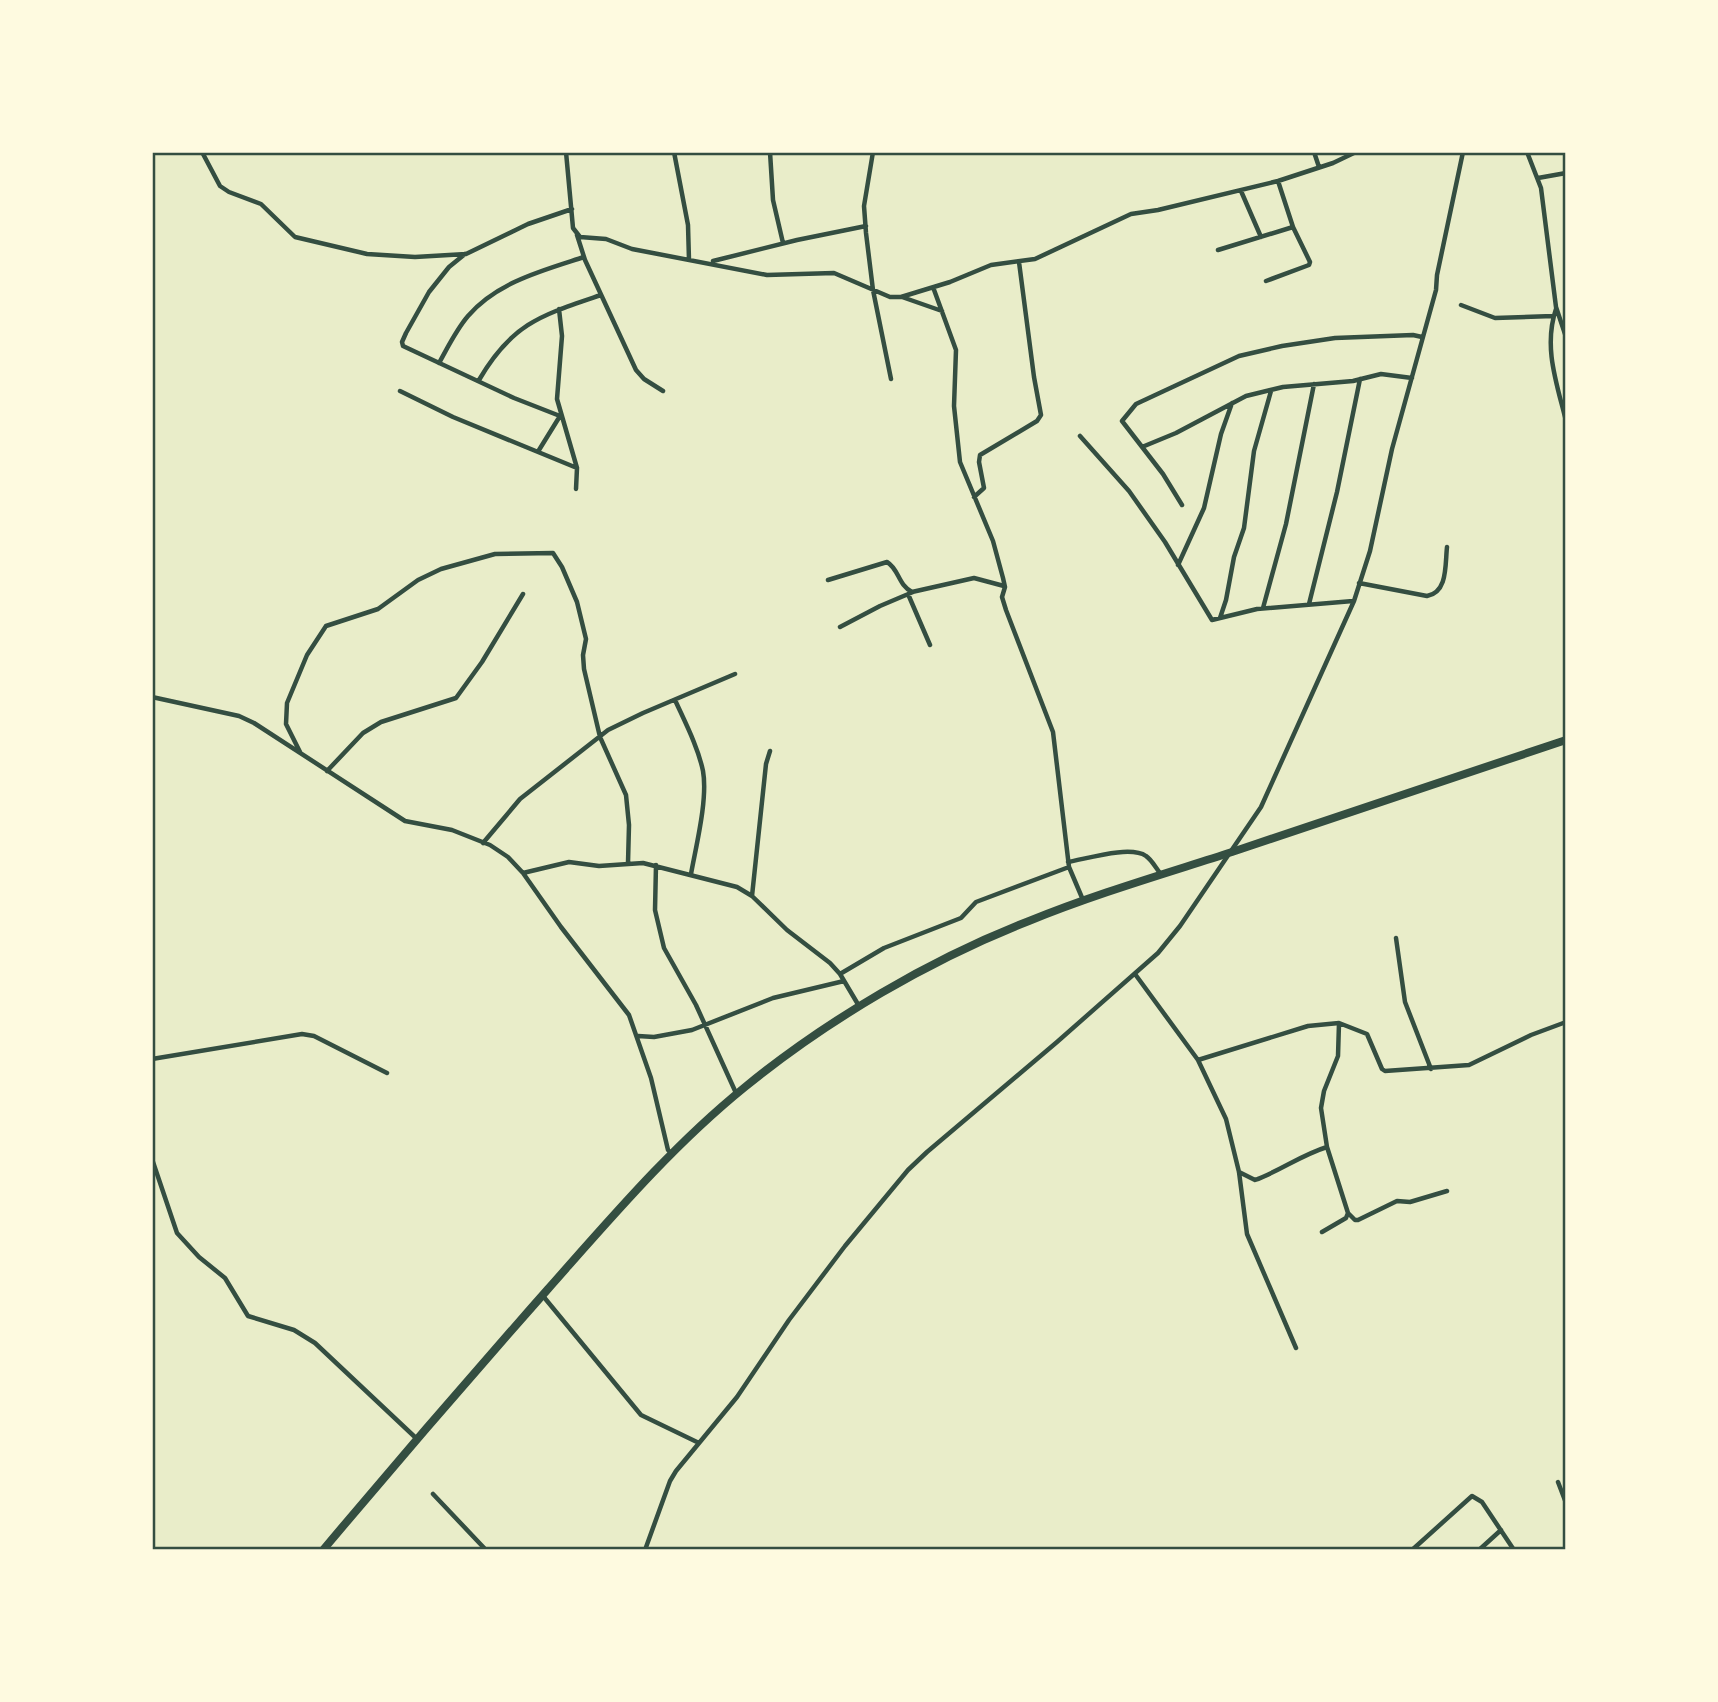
<svg xmlns="http://www.w3.org/2000/svg" width="1718" height="1702" viewBox="0 0 1718 1702" font-family="'Open Sans',sans-serif">
<rect width="100%" height="100%" fill="#e9edc9"/>
<g fill="none" stroke-linecap="round" stroke-linejoin="round">
<path stroke="#344e41" stroke-width="4.5" d="M202 152 220 186 229 192 261 204 295 237 367 254 415 257 466 254 528 224 572 209
M566 152 573 228 580 237 606 239 632 249 767 275 834 273 890 297H901L950 282 991 265 1035 259 1131 214 1158 210 1278 181 1333 163 1356 152
M674 152 688 225 689 260
M770 152 773 200 783 243
M873 152 864 206 866 233 873 290 891 379
M1314 152 1319 167
M1527 152 1541 188 1556 307 1566 337
M1538 178 1566 173
M1241 191 1261 237
M577 235 585 260 636 370 644 379 663 391
M1218 250 1293 227
M465 254 449 267 429 292 406 333 402 342 403 346 514 398 560 416
M713 261 797 240 866 226
M1266 281 1309 265 1310 262 1293 227 1278 181
M933 287 956 350 954 406 960 462 993 541 1003 578 1005 587 1002 597 1006 610 1053 732 1069 867 1083 900
M902 297 942 311
M1461 305 1495 318 1553 316
M559 309 562 336 557 399 577 468 576 489
M1556 309C1543 347 1557 384 1566 421
M439 363C448 347 456 330 468 316 497 282 544 270 584 257
M479 380C512 323 542 315 601 295
M400 391 453 417 577 468
M1080 436 1129 491 1165 542 1212 620 1257 609 1353 601
M1142 447 1176 433 1246 396 1283 387 1353 381 1381 374 1412 378
M539 450 560 416
M974 497 984 488 979 462 980 455 1037 421 1041 415 1034 377 1019 262
M1182 505 1163 474 1122 421 1136 404 1239 356 1282 346 1335 338 1413 335 1422 337
M1178 565 1204 508 1221 434 1232 403
M828 580 887 562C899 569 898 585 912 592L974 578 1004 586
M1359 583 1427 596C1448 592 1445 565 1447 547
M908 594 930 645
M1309 604 1337 492 1360 379
M1263 608 1286 524 1314 384
M1220 618 1226 600 1234 557 1244 528 1254 451 1271 391
M840 627 880 606 913 592
M152 697 239 716 254 723 405 821 452 830 490 845 508 857 523 873 561 927 629 1015 651 1078 668 1150 671 1153
M675 700C685 722 698 747 703 771 708 799 696 846 691 874
M300 752 286 724 287 703 307 655 326 626 378 609 418 580 441 569 495 554 553 553 562 567 577 602 586 639 583 655 584 669 600 737 626 795 629 825 628 863
M327 771 363 733 381 722 456 698 482 662 523 594
M483 843 520 799 608 730 643 713 735 674
M1068 862C1086 859 1130 845 1146 856 1151 859 1156 868 1160 873
M656 865 655 910 664 948 696 1005 736 1093
M523 873 569 862 599 866 643 863 737 887 752 896 787 930 830 963 840 974 859 1006
M752 896 766 764 770 751
M1396 938 1405 1002 1431 1069
M840 974 884 948 961 918 976 902 1069 867
M1135 974 1198 1060 1226 1119 1239 1172 1247 1234 1296 1348
M638 1036 654 1037 692 1030 773 998 844 981
M152 1059 302 1034 314 1036 387 1073
M1198 1060 1308 1026 1339 1023 1367 1034 1382 1069 1385 1071 1469 1065 1531 1035 1566 1022
M152 1159 177 1233 199 1257 225 1278 248 1316 294 1330 315 1343 417 1439
M1239 1172 1255 1180C1280 1171 1301 1155 1327 1147
M1348 1213 1355 1220H1358L1397 1201 1410 1202 1447 1191
M1322 1232 1346 1218 1348 1213 1327 1147 1321 1108 1324 1091 1338 1056 1339 1023
M543 1296 641 1415 699 1443
M1558 1482 1566 1503
M433 1494 486 1550
M645 1550 670 1481 676 1471 737 1397 789 1320 845 1246 908 1170 927 1152 1057 1042 1158 953 1180 926 1261 807 1354 601 1370 551 1392 449 1436 290 1437 275 1463 152
M1412 1550 1472 1496 1482 1502 1514 1550
M1479 1550 1501 1530"/>
<path stroke="#344e41" stroke-width="8" d="M323 1550C397 1462 472 1375 548 1289 611 1218 672 1146 745 1087 827 1020 931 959 1029 921 1095 894 1164 874 1232 852 1343 815 1454 777 1566 740"/>
</g>
<rect width="1718" height="1702" fill="none" stroke="#fefae0" stroke-width="308"/>
<rect x="154" y="154" width="1410" height="1394" fill="none" stroke="#344e41" stroke-width="2.5"/>
</svg>
